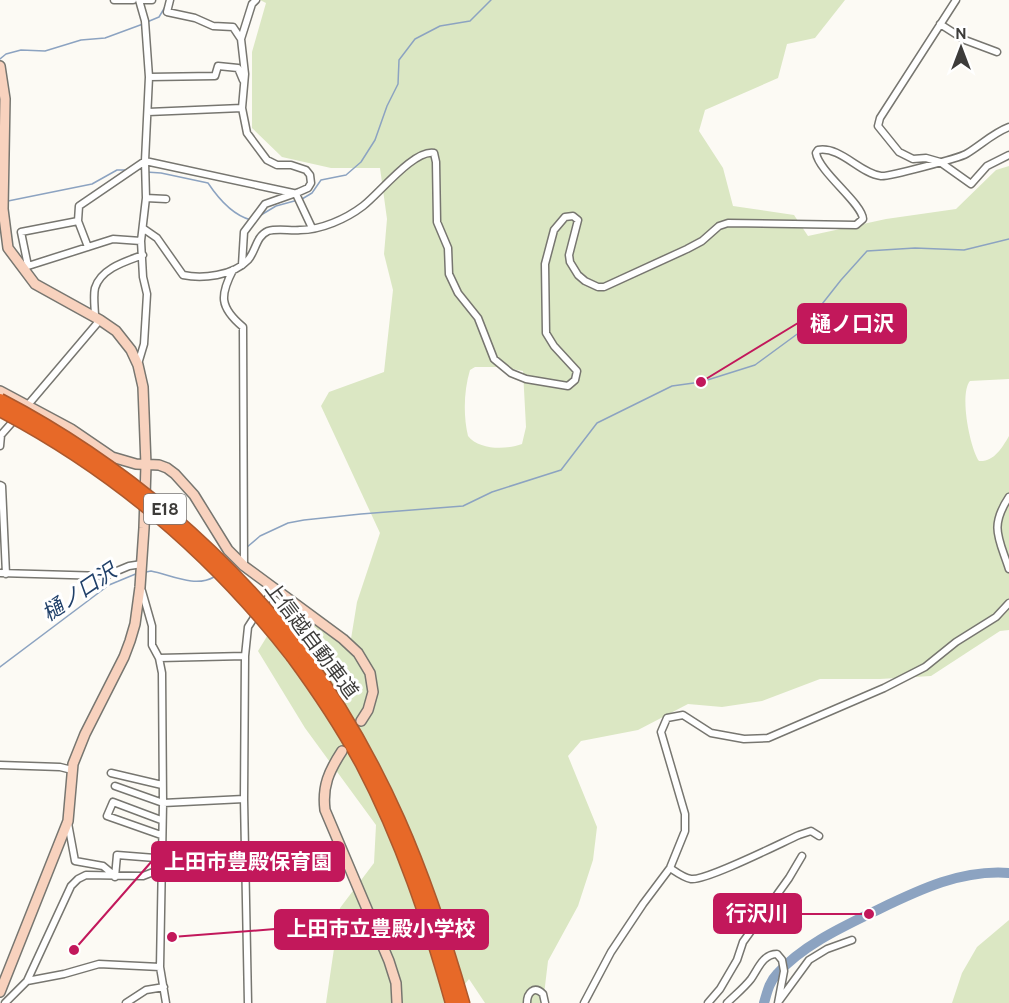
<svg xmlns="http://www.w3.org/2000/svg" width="1009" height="1003" viewBox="0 0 1009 1003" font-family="Cabin,'Noto Sans JP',sans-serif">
<rect width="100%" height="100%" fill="#fcfaf4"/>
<path fill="#dbe7c3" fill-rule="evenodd" d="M260 0H845L815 38 787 44 778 78 705 110 699 131 723 168 733 206 794 215 808 236 886 219 956 209 996 170 1009 166V379L970 381C959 394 970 448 979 461 994 462 1002 448 1009 436V630L1000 631 931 676 880 679H820L762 701 722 707 688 704 638 730 581 741 568 756 597 827 593 860 578 906 548 961 543 1003H485L469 979 450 1003H326L340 908 374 863 376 825 305 728 258 651 285 607 350 645 357 602 380 533 321 406 329 392 384 372 393 290 384 254 387 219 380 168H331L282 157 252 128V52L266 3ZM475 367H501L523 371 526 427 522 444C506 450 479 450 468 436 463 415 464 390 470 370Z
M1009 920V1003H952L962 973 977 947Z"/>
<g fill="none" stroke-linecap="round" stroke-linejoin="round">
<path stroke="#8ca3c1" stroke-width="1.5" d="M147 22 159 17 165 7
M0 59 6 54 21 50 45 51 81 40 105 38 143 24
M146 172 161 173 208 183C218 198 232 215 251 220
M302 199 312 193 321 180 346 175 361 162 375 140 387 106 398 84 399 60 415 39 440 26 470 21 491 0
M8 201 92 184 117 170H126
M261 215 276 206 298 200
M246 548 260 536 288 523 304 520 361 514 463 506 492 492 561 470 597 423 672 386 701 382 755 365 800 332 841 280 867 251 915 248 964 250 1009 239
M146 572 151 571C171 575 195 588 214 577
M0 667 109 585 138 573"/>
<path stroke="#8ca3c1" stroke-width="10" d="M764 1003C767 993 769 982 777 974 801 947 838 929 869 914 913 893 958 869 1009 873"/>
<g stroke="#777670" stroke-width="9">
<path id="street" d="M114 0H133
M143 0H152
M170 0 167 12 195 18 213 26 233 27 241 39
M956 0 880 118 878 126 899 152 913 159 926 158 940 162 971 184 987 166 1009 155
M940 24 965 40 997 52
M149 77 215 76 218 66 238 68 243 80
M148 112 242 108
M296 194 312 228
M146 198 166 199
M78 221 21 232 28 266 113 239 141 241
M144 229 157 238 183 275C202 279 233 276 248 260 256 251 256 236 268 231 278 228 290 231 300 230 321 230 346 219 363 206 379 194 414 149 434 153L436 162 437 222 448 248 449 274 458 293 478 318 494 359 511 373 526 379 568 386 575 380 577 371 554 346 546 333 545 264 554 230 565 217 573 216 578 220 569 255 570 262 578 275 585 281 598 287H604L687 249 702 241 719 226 728 223 856 225 863 219C862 203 819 172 816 153L818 150C841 146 859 173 881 176 888 177 959 158 966 154 981 145 993 133 1009 127
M88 247 78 221 79 206 145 161 293 193
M242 265 244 232 265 204 299 192 308 188 311 183 310 175 306 170 291 165H277L267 160 247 133 242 108 245 74 241 39 252 4 256 0
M233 270C220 295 219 307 243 327L244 566
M95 317C95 309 93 296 95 288 101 268 127 261 143 255
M138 364 144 344 147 294 143 277 141 241 146 198 145 161 149 77 145 21 139 0
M27 406 100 320
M0 446 1 435 16 418
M0 485 2 486 6 574
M1009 497C989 527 999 538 1009 569
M0 573 105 576 129 566 142 564
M142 591 152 626V645L159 658 162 673 163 803 160 967 166 1003
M263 605 275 588
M159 658 245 656
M0 765 60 767 72 770
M111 773 162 785
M115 786 163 803 244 799
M68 823 75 861 103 866 115 876
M161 835 107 816 113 802 161 820
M161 866 203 874 247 871
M670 868C676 872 684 878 691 879 706 881 781 843 799 835L811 831 819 836
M115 877 117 855 155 858 161 854
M27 981 71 886 78 879 86 875 143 876 161 869
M779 1001 809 960 827 949 852 940
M5 1003 27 981 64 974 99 964 160 967
M126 1003 146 990 164 987
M248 1003 244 799 245 656 248 627 257 613
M527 1003C527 993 534 985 543 994L545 1003
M584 1003 611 952 643 904 670 868 685 831V814L661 732 667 718 683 715 711 733 744 739 768 738 884 688 925 667 956 642 996 617 1009 603
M708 1003 720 989 737 960 743 942 789 878 802 856
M727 1003C735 995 744 988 751 979 758 969 763 954 777 954L782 960 784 971 778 1003"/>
</g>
<g stroke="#777670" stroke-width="12">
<path id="secondary" d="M0 66 5 99 3 209 8 248 35 284 100 320 116 331 131 350 138 365 143 387 146 465 144 528 140 587 135 624 130 641 124 657 85 734 73 764 68 821 0 992
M0 391 71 429 112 457 136 464 159 465 167 468 175 474 194 495 228 550 244 566 343 639 358 653 370 673 373 692 368 710 361 721
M342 751C329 771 322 786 325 810L389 961 396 983 397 1003"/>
</g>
<g stroke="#ac592e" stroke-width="15">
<path id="highway" d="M301 651C382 762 425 871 463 1003
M293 657C318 691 342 727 362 764 402 840 429 921 452 1003"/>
</g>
<use href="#street" stroke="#fff" stroke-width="6"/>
<use href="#secondary" stroke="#f8d2be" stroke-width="9"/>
<use href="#highway" stroke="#e76928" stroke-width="12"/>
<g stroke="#ac592e" stroke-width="15" stroke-linecap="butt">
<path id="highway-bridge" d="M0 400C119 462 218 547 301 651
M0 410C116 471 213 554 293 657"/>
</g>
<use href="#highway-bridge" stroke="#e76928" stroke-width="12"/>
</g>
<g text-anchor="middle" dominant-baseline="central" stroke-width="6" stroke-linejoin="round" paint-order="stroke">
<rect fill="#fff" stroke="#777675" stroke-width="1.5" x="144" y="494" width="42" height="30" rx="4.5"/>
<g font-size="18" font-weight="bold" fill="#3d3c3a">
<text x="165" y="509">E18</text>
</g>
<g font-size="20" fill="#3d3c3a" stroke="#fff">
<text transform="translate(312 640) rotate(53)">上信越自動車道</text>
</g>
<g font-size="21" font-style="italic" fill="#21416a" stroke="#fff">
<text transform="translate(79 592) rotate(-34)">樋ノ口沢</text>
</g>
</g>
<path fill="none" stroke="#c2185b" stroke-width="2" d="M701 382L798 323M74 950L152 861M869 914L801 914M172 937L275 929"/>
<g fill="#c2185b" stroke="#fff" stroke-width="2">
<circle cx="701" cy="382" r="6"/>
<circle cx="74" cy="950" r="6"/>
<circle cx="869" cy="914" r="6"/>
<circle cx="172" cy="937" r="6"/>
</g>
<g fill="#c2185b" stroke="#c2185b" stroke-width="2">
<rect x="798" y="304" width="108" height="39" rx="6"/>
<rect x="152" y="842" width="192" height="39" rx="6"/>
<rect x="714" y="894" width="87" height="39" rx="6"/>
<rect x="275" y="910" width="213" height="39" rx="6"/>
</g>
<g font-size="21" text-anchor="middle" font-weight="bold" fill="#fff">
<text x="852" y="331">樋ノ口沢</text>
<text x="248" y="869">上田市豊殿保育園</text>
<text x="757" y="921">行沢川</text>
<text x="381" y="936">上田市立豊殿小学校</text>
</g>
<g transform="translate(961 48)" stroke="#ffffff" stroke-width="4.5" paint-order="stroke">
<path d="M0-4.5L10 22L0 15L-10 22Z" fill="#3d3c3a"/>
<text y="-9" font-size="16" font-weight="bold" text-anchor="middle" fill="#3d3c3a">N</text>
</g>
</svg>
